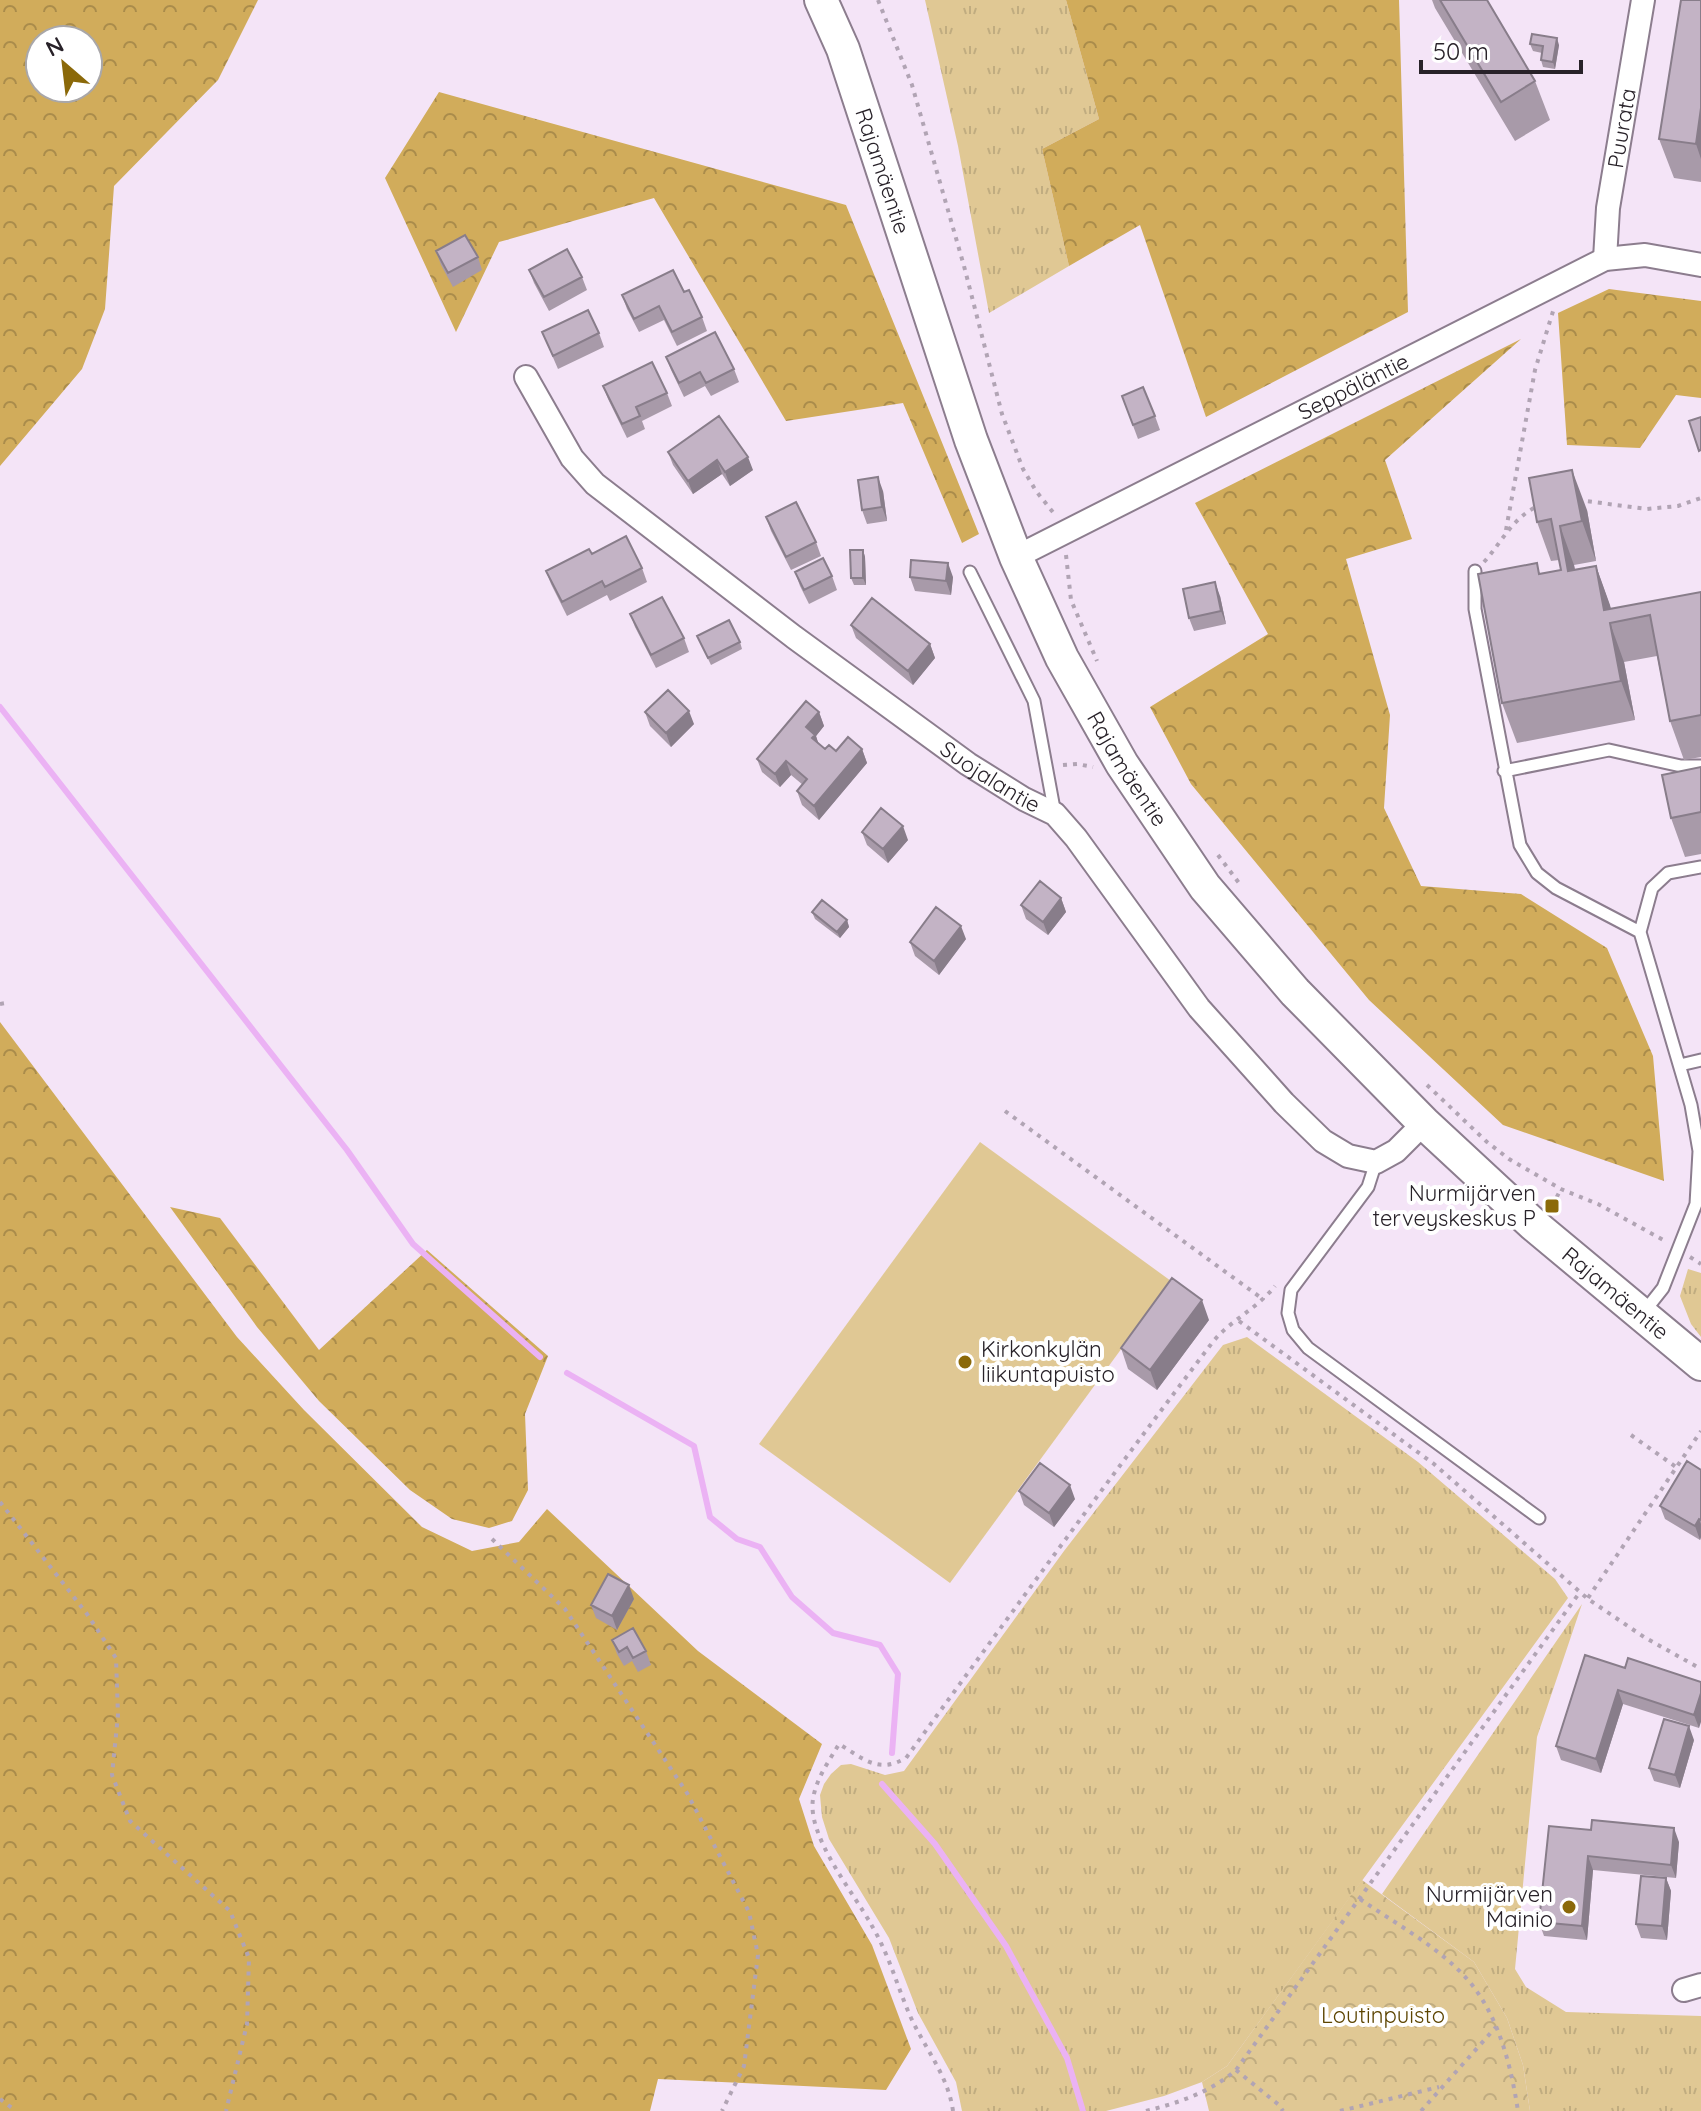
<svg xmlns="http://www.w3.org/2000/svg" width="1701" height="2111" viewBox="0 0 1701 2111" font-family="Quicksand,sans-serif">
<defs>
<pattern id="grass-tufts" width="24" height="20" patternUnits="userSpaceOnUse" patternTransform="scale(2)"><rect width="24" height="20" fill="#e0c894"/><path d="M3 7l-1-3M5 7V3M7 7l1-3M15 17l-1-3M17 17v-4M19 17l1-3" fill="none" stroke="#c0ac80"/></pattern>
<pattern id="forest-crowns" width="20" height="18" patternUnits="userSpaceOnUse" patternTransform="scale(2)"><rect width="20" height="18" fill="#d1ac5b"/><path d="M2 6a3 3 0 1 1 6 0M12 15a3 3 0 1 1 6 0" fill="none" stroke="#aa8c4b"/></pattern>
<pattern id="park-crowns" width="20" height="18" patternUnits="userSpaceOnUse" patternTransform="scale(2)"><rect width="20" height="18" fill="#e0c894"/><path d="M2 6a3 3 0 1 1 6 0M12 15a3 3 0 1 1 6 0" fill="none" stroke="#c0ac80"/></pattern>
</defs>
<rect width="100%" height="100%" fill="#f4e4f7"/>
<path fill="url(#grass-tufts)" d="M925 0H1066L1099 119 1042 149 1069 266 989 313 958 146Z
M1688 1269 1701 1273V1337L1691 1324 1680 1296Z
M1247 1337 1418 1462 1555 1579 1568 1598 1227 2066 1202 2082 1164 2096 1106 2111H962L956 2082 918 2013 889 1938 829 1839 822 1817 820 1795 824 1784 831 1774 841 1765 851 1764 885 1775 904 1771 1064 1551 1223 1345Z
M1582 1604 1537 1737 1515 1969 1526 1987 1566 2012 1701 2016V2111H1530L1523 2065 1507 2018 1474 1962 1382 1894Z"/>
<path fill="url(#forest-crowns)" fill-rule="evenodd" d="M0 0H258L218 80 114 186 105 309 82 369 0 466ZM40 40H88V88H40Z
M1066 0H1399L1408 312 1206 417 1140 225 1069 266 1042 149 1099 119Z
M439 92 846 205 979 534 962 543 903 403 786 421 654 198 499 242 456 332 385 178Z
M1609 289 1701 301V398L1676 395 1640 448 1567 445 1558 313Z
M1521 339 1385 460 1412 539 1346 559 1390 715 1384 808 1421 886 1521 894 1607 948 1653 1056 1664 1181 1503 1125 1369 1000 1191 784 1150 707 1268 634 1195 503Z
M0 1022 237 1337 304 1410 422 1527 472 1551 519 1542 547 1509 698 1651 822 1744 799 1799 814 1846 872 1945 911 2049 886 2090 658 2079 650 2111H0Z
M170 1207 220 1218 319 1350 427 1250 548 1356 525 1414 528 1490 512 1521 489 1528 452 1519 410 1490 319 1401 257 1327Z"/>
<path fill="url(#park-crowns)" d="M1362 1880 1474 1962 1507 2018 1523 2065 1530 2111H1209L1202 2082 1227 2066Z"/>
<path fill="#e0c894" d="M980 1142 1171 1281 950 1583 759 1444Z"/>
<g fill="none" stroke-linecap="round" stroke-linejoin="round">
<path stroke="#ebb2f4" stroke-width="6" d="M0 707 347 1150 413 1244 540 1357
M567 1373 694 1446 710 1517 737 1539 760 1547 792 1597 833 1633 880 1645 898 1674 892 1753
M882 1784 935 1844 1006 1946 1067 2058 1083 2111"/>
<g stroke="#8c7d8e" stroke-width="15">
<path id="service" d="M1475 571V609L1520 845 1537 873 1556 888 1640 932 1691 1105 1699 1151 1696 1204 1663 1288 1644 1312
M970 572 1034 701 1055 814
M1504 771 1609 750 1681 766H1701
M1640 932 1652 888 1668 873 1701 867
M1680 1065 1701 1060
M1376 1162 1368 1187 1291 1290 1288 1313 1293 1330 1308 1348 1539 1518"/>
</g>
<g stroke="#8c7d8e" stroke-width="26">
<g id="minor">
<path id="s1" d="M1605 259 1608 208 1643 0"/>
<path id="s2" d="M526 377 572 458 595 484 794 637 968 764 1024 799 1055 814 1076 838 1199 1008 1284 1103 1323 1141 1348 1156 1376 1162 1396 1151 1424 1123"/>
<path id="s3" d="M1016 557 1605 259 1645 255 1701 265"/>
<path d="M1684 1990 1701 1985"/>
</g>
</g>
<g stroke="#8c7d8e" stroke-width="36">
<g id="secondary">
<path id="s4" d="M821 0 843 49 971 440 1016 557 1062 658 1122 764 1205 887 1295 992 1424 1123 1534 1225 1701 1364"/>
</g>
</g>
<path stroke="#b1a4b4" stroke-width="4" stroke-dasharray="4 6" stroke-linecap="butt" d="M878 0 912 85 964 266 1002 414 1023 469 1036 491 1056 516
M1578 500 1647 509 1678 506 1701 498
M1506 530 1535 370 1554 308
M1066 555 1071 600 1097 661
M1484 562C1502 542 1512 518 1538 506
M1063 765 1077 764 1093 767
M1218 855 1239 883
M0 1004 6 1003
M1427 1085 1487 1142 1509 1159 1561 1189 1598 1204 1665 1241
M1005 1111 1264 1300
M1552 1206 1561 1189
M1690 1257 1701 1264
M1239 1321 1434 1464 1588 1599 1644 1637 1701 1669
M1631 1435 1676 1467
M0 1502 87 1614 116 1658 118 1715 112 1775 130 1821 230 1911 249 1958 247 2024 226 2111
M492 1539 565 1609 687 1793 749 1912 758 1955 744 2066 722 2111
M1588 1598 1701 1431
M1360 1899C1396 1924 1439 1947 1468 1980 1499 2016 1511 2066 1518 2111
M1236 2070 1279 2105 1283 2111
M0 2099 16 2111
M953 2111C948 2074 922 2045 908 2011 896 1982 888 1953 872 1926 854 1893 807 1837 813 1799 816 1779 829 1761 839 1744 864 1759 878 1774 906 1758 1007 1619 1108 1480 1212 1343 1229 1321 1257 1309 1275 1286
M1146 2111C1178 2103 1211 2092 1236 2070L1580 1592
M1340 2111 1439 2087
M1421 2111 1496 2027"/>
<use href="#service" stroke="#fff" stroke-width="11"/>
<use href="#minor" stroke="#fff" stroke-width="22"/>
<use href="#secondary" stroke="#fff" stroke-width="32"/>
</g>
<path fill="#a89aa9" d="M1432 0H1487L1535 81 1550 120 1515 141 1435 8Z
M1701 0V182L1674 178 1659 139Z
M1530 44 1559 45 1555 69 1543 67 1541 60 1542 53 1533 51Z
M436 251 478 257 482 270 453 287 441 265Z
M529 270 582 277 587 290 549 311 534 283Z
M684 292 702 317 707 331 677 346 664 320 639 332 627 309 622 295Z
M542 332 599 333 604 347 558 369Z
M666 357 734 369 739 382 711 396 705 386 684 397 671 370Z
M603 386 667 393 672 406 642 421 645 429 627 438 608 399Z
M1122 396 1155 416 1160 430 1138 439Z
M668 452 753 470 730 486 722 474 693 494 673 465Z
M883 491 887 521 867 524 862 510Z
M1587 510 1596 561 1574 565 1575 570 1596 566 1611 609 1701 592V757L1684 760 1670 721 1657 656 1624 662 1635 720 1517 743 1502 703 1541 574 1561 570 1559 560 1551 561 1537 522Z
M766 517 816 542 821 556 791 570 771 531Z
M863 550 865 557 866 585H854L851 578Z
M592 554 642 568 647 582 610 601 607 595 567 616 551 584 546 571Z
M795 572 832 576 837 590 809 604 800 586Z
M910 577H953L951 595 915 591Z
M1220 596 1226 624 1194 631 1189 618Z
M630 614 684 638 689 652 656 668 635 627Z
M851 625 930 644 935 658 913 685 856 638Z
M697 636 740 642 742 649 711 665Z
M645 712 694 724 671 747 650 726Z
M819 712 824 726 816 736 818 743 825 749 836 751 862 749 867 763 819 820 802 805 797 791 803 785 791 775 780 787 762 772 757 759Z
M1701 767V854L1685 857 1671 818Z
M862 832 908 840 888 863 867 845Z
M1061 898 1066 912 1048 935 1026 919 1021 905Z
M812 912 847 920 849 927 840 938 815 919Z
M966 939 939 975 915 956 910 942Z
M1209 1320 1157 1390 1128 1369 1121 1348Z
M1701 1470V1537L1700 1540 1665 1519 1660 1506Z
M1019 1491 1075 1499 1054 1527 1024 1505Z
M634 1599 617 1630 596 1618 591 1605Z
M612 1640 646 1651 651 1665 638 1672 632 1661 624 1666 617 1654Z
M1625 1668 1701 1682 1699 1728 1623 1704 1601 1773 1561 1760 1556 1746Z
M1694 1740 1680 1788 1654 1781 1649 1768Z
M1549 1826 1679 1842 1676 1878 1593 1870 1587 1940 1544 1936 1539 1922Z
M1666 1878 1671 1891 1667 1940 1641 1938 1636 1924Z"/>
<path fill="#887d8a" d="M1557 38 1559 45 1555 69 1553 62Z
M1701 108V159L1696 144Z
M748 457 753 470 730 486 725 472Z
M717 460 722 474 693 494 688 481Z
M1572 470 1587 510 1596 561 1582 521Z
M878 477 883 491 887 521 882 507Z
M1560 526 1574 565 1583 611 1568 571Z
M863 550 865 557 866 585 863 578Z
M948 563 953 577 951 595 946 581Z
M1596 566 1610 605 1614 622 1610 623 1624 662 1635 720 1621 681 1604 610Z
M1215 582 1220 596 1226 624 1221 611Z
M930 644 935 658 913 685 908 671Z
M689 711 694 724 671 747 666 733Z
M819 712 824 726 816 736 820 748 817 752 806 727Z
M862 749 867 763 819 820 814 806Z
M786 761 791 775 780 787 775 774Z
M903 826 908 840 888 863 883 849Z
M1061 898 1066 912 1048 935 1043 922Z
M847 920 849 927 840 938 837 932Z
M961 926 966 939 939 975 934 961Z
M1202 1300 1209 1320 1157 1390 1150 1370Z
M1070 1485 1075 1499 1054 1527 1049 1513Z
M1699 1519 1701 1524V1537L1700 1540 1695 1526Z
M629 1585 634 1599 617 1630 612 1616Z
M1618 1690 1623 1704 1601 1773 1596 1759Z
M1701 1693V1722L1699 1728 1694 1715Z
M1689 1726 1694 1740 1680 1788 1675 1775Z
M1674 1828 1679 1842 1676 1878 1671 1865Z
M1588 1856 1593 1870 1587 1940 1582 1926Z
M1666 1878 1671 1891 1667 1940 1662 1926Z"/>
<path fill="#c3b3c5" stroke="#887d8a" stroke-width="2" d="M1440 0H1487L1535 81 1501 102Z
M1681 0H1701V108L1696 144 1659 139Z
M1532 34 1557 38 1553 62 1541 60 1543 46 1530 44Z
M465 235 478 257 448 273 436 251Z
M567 249 582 277 544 297 529 270Z
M673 270 684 292 689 290 702 317 672 332 659 306 634 319 622 295Z
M588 310 599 333 553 356 542 332Z
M715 332 734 369 706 383 700 372 679 383 666 357Z
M652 362 667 393 636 407 640 416 622 424 603 386Z
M1143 387 1155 416 1133 425 1122 396Z
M719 416 748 457 725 472 717 460 688 481 668 452Z
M1701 417V450L1699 451 1689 421Z
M1572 470 1582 521 1560 526 1568 571 1596 566 1604 610 1701 592V715L1670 721 1650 615 1610 623 1621 681 1502 703 1478 574 1537 563 1539 574 1561 570 1551 519 1537 522 1529 478Z
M878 477 882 507 862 510 858 480Z
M796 502 816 542 786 557 766 517Z
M626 536 642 568 605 587 602 581 562 602 546 571 589 549 592 554Z
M850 550H863V578H851Z
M823 558 832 576 804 590 795 572Z
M911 560 948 563 946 581 910 577Z
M1215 582 1221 611 1189 618 1183 589Z
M662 597 684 638 651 655 630 614Z
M872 598 930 644 908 671 851 625Z
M729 620 740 642 708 658 697 636Z
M668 690 689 711 666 733 645 712Z
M806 701 819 712 806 727 815 735 812 738 825 749 829 745 836 751 848 737 862 749 814 806 797 791 807 779 786 761 775 774 757 759Z
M1701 767V812L1671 818 1662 775Z
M881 808 903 826 883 849 862 832Z
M1040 881 1061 898 1043 922 1021 905Z
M822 900 847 920 837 932 812 912Z
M936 907 961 926 934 961 910 942Z
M1172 1278 1202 1300 1150 1370 1121 1348Z
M1687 1461 1701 1470V1520L1699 1519 1695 1526 1660 1506Z
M1040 1463 1070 1485 1049 1513 1019 1491Z
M608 1574 629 1585 612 1616 591 1605Z
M633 1628 646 1651 633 1658 627 1647 619 1652 612 1640Z
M1585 1655 1625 1668 1628 1658 1701 1682V1693L1694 1715 1618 1690 1596 1759 1556 1746Z
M1664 1719 1689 1726 1675 1775 1649 1768Z
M1592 1820 1674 1828 1671 1865 1588 1856 1582 1926 1539 1922 1549 1826 1591 1830Z
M1641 1876 1666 1878 1662 1926 1636 1924Z"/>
<g fill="#8b6909" stroke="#fff" stroke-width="3">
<rect x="1544" y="1198" width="16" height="16" rx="4"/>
<circle cx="965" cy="1362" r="8"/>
<circle cx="1569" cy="1907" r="8"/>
</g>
<g text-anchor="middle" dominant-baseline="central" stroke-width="8" stroke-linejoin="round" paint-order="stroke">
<g font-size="22" fill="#282229" stroke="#fff">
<text stroke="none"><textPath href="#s1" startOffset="132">Puurata</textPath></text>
<text stroke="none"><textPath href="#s4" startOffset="182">Rajamäentie</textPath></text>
<text stroke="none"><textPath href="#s3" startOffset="378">Seppäläntie</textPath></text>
<text stroke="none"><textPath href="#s4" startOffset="830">Rajamäentie</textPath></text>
<text stroke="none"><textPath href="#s2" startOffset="620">Suojalantie</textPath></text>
<text stroke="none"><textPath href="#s4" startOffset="1550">Rajamäentie</textPath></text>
</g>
<g font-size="22" fill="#282229" stroke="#fff" text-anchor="end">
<text x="1536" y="1193">Nurmijärven<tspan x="1536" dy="25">terveyskeskus P</tspan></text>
<text x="981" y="1349" text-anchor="start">Kirkonkylän<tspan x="981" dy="25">liikuntapuisto</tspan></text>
<text x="1553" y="1894">Nurmijärven<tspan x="1553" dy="25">Mainio</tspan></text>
</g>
<g font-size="22" fill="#5c4400" stroke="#fff">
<text x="1383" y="2015">Loutinpuisto</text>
</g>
</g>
<g transform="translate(64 64) rotate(332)"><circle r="38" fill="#ffffff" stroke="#a9a7a9" stroke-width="2"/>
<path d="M0-6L14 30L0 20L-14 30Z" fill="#8b6909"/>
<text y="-12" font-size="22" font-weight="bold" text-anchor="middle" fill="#282229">N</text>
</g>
<path d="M1421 60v12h160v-12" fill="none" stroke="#282229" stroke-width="4"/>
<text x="1433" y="60" font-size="24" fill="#282229" stroke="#ffffff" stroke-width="6" paint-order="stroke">50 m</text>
</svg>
